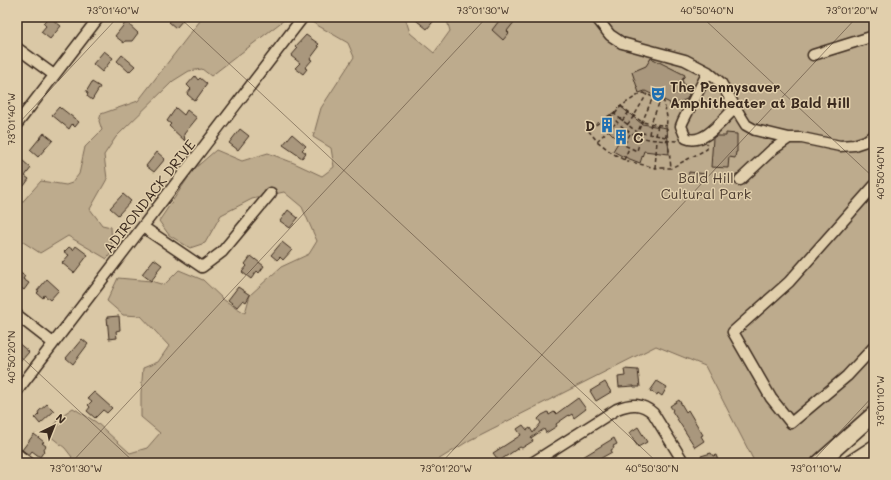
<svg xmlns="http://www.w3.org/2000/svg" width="891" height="480" viewBox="0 0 891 480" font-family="Mali,sans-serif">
<rect width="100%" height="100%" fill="#dac8a6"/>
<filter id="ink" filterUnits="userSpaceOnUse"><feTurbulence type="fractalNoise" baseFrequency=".025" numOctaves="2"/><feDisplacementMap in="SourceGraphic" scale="8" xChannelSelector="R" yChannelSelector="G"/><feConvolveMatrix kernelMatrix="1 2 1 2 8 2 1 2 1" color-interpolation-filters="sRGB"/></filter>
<g filter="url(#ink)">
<path fill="#bdab8d" stroke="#7c6a56" d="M203 17H288L211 76 202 69 189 71 173 81 116 137 104 155 107 179 90 209 102 225 111 227 112 251 107 259 68 236 40 253 17 238V208L41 181 66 185 72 183 79 174 85 147 102 130 99 121 101 114 138 101Z
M314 17H405L410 33 434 53 450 31 446 17H874V409L812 463H755L705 366 656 346 470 440 433 463H66L72 457 65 448 50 436 58 418 73 408 96 422 130 453 147 448 160 433 141 417V393L143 368 158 362 169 346 141 316 123 315 107 301 118 278 151 281 164 285 179 270 203 280 224 300 245 313 250 295 281 267 309 254 317 241 302 207 284 192 252 199 221 215 205 243 190 248 169 235 159 221 194 169 216 150 242 161 268 153 294 163 322 176 334 167 331 148 313 137 321 108 354 57 348 43 310 21Z"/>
<path fill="#a9977d" stroke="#3b2a1e" d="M49 17 61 26 50 39 41 32 46 26 43 23Z
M174 17H180L183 20 176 28 169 22Z
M412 17H437L427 29Z
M502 17H509L515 21 507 31 509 33 503 40 492 30Z
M126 22 138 33 132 41H125L124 43 115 36Z
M306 35 319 44 317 46 319 47 310 59 312 60 305 68 307 69 303 74 295 68 300 63 291 56 297 49 295 47Z
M104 51 113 58 102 72 93 64Z
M122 55 135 66 129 72 117 61Z
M651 58 685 75 682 80 689 95 687 99 670 106V103L645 91 639 93 632 72 646 66Z
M195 76 198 80 200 78 207 84 195 101 187 94 191 89 187 85Z
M92 82 100 87 92 100 87 96 88 93 86 92Z
M620 106 642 124 667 128 669 154 644 151 640 163 622 156 613 151 619 141 608 130 601 122 614 112Z
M59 107 61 109V108L79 122 75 127 72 124 69 129 52 115Z
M176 108 184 115 187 110 197 118 184 134 185 141 169 126 171 124 167 121Z
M240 129 249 136 238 150 229 143Z
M44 133 53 140 38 157 30 150Z
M726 133 737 134V152H736L735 158 729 157 728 168 711 167 713 138 716 136H726Z
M292 134 306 146 302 150 306 153 302 158 283 145Z
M157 152 165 159 154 172 146 166Z
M22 160 31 168 25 176 29 179 24 186 17 181V167Z
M689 172 706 174V182L688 180Z
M123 194 131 201 118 215 110 208Z
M288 210 298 218 290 228 280 221Z
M282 242 292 250 283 260 280 257 277 260 271 255Z
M76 246 88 255 74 273 62 263 69 255 64 252 69 247 73 250Z
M251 256 264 266 259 273 257 271 251 279 242 272 247 266 245 264Z
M154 259 162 265 157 271 158 272 151 281 142 274Z
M17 271 25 276 23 279 29 283 24 290 18 286 17 287Z
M47 279 59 290 50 300 44 295 43 298 37 293 39 291H37Z
M238 287 250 295 246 302 243 300 237 307 228 300Z
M119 316 120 330 116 331 117 338 109 339 107 317Z
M82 339 88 344 73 364 66 358Z
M17 342 29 352 22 360 17 355Z
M624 369 638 370 640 387H634V386L619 387 618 377 625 376Z
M657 381 667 387 662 396 658 393 657 395 650 391Z
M605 382 611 392 596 401 590 391Z
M94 392 112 408 107 413 103 410 95 418 87 411 90 407 88 405 92 401 88 398Z
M578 398 586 409 574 418 572 414 569 416V415L556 424 557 426 546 433 544 429 531 438 533 441 522 448 520 447 499 461 493 453 521 435 517 429 523 425 527 430 530 428 533 433 541 423 538 419 542 415 548 412 549 415 554 412 556 414Z
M679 400 686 412 688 410 703 435 701 436 704 441 695 447 672 411 673 410 670 406Z
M47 404 54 411 40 424 35 418 39 414 38 413 39 411Z
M638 427 647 442 638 447 629 433Z
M34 434 44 442 42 443 46 446 43 450 44 451 40 457 32 451 29 455 22 450Z
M614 438 617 444 613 446 614 448 611 450 612 452 596 461 598 463H573Z
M711 453 713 456 716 455 719 463H703L701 456Z"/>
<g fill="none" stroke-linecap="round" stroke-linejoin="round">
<g stroke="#3b2a1e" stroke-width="13">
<path id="minor" d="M596 17 610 35 622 43 685 60 708 72 721 83 741 117 746 125 755 130 789 138H802L840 146 854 145 866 141 874 135
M17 48 54 75
M813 55 874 36
M708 72 683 121 681 126 686 138C704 146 723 119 735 108
M17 124 99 17
M740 180 772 150 789 138
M874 186 789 282 733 332 771 398 791 423 847 376 874 347
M143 227 202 267 222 252 271 193
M17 315 53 343
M17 391 303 17
M17 454 29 463
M532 463 617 409C631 403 642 403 653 413L684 463"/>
</g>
<g stroke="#3b2a1e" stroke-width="18">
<path id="highway" d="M819 463 874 414
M851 463 874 448"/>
</g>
<path stroke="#3b2a1e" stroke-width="1.5" stroke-dasharray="4 3" stroke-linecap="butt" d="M621 106 642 122 667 126
M615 114 621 106 640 94 644 93 664 102 667 117 666 137 668 141 671 168
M611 115C631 140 648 140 678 141
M622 121 629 112
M627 125 634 116 647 94
M630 134 624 145 637 151 641 137
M649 134 651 123 660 101
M636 136 653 97
M656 136 658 124
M666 137 637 132 613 113 588 130 597 141 612 153 624 160 655 168H671L707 149V143
M597 141 617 122
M624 160 629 148
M655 168 657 140"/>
<use href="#minor" stroke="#e1cfac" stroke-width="10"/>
<use href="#highway" stroke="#e1cfac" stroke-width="15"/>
</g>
</g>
<path fill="none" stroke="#3b2a1e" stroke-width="1" stroke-opacity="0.45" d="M179 17 658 463M702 17 874 178M17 125 118 17M17 353 135 463M71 463 487 17M441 463 857 17M811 463 874 395"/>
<defs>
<g id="theatre-bare" transform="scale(1.2)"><path d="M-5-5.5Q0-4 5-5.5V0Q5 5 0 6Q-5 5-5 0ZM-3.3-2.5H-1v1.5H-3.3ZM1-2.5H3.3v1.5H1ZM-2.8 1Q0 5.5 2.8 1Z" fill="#1f6fb2" stroke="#e1cfac" stroke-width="2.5" paint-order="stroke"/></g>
<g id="building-bare" transform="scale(1.2)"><path d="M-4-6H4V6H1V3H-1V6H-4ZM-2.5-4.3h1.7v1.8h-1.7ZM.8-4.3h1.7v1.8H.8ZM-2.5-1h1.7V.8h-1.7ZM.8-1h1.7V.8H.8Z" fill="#1f6fb2" stroke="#e1cfac" stroke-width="2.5" paint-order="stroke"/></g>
</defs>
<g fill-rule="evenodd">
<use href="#theatre-bare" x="658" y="94"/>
<use href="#building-bare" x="607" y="125"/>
<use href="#building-bare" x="621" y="137"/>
</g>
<g text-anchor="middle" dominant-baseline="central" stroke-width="3" stroke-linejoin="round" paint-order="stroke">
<g font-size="14" font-weight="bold" fill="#3b2a1e" stroke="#e1cfac" text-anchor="start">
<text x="670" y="86">The Pennysaver<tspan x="670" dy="16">Amphitheater at Bald Hill</tspan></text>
<text x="595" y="125" text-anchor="end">D</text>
<text x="633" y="137">C</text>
</g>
<g font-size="14" fill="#4e3d2f" stroke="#e1cfac">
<text x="706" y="177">Bald Hill<tspan x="706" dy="16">Cultural Park</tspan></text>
</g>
<g font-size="14" fill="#3b2a1e" stroke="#e1cfac">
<text transform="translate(149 196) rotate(-52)">ADIRONDACK DRIVE</text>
</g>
</g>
<rect width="891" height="480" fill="none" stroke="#e1cfac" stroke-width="44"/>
<g transform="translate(54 426) rotate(43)" stroke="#e1cfac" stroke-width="3" paint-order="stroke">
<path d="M0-3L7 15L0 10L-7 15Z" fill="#3b2a1e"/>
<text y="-6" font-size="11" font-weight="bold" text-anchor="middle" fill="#3b2a1e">N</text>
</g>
<rect x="22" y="22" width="847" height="436" fill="none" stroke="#3b2a1e" stroke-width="1.5"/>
<g font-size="10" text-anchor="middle" fill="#3b2a1e">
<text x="113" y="14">73°01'40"W</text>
<text x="483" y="14">73°01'30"W</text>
<text x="707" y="14">40°50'40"N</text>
<text x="852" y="14">73°01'20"W</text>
<text transform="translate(11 119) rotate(-90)" y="4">73°01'40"W</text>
<text transform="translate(880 173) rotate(-90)" y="4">40°50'40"N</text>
<text transform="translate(11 357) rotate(-90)" y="4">40°50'20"N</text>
<text transform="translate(880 401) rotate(-90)" y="4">73°01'10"W</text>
<text x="76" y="472">73°01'30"W</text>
<text x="446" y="472">73°01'20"W</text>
<text x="652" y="472">40°50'30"N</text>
<text x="816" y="472">73°01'10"W</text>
</g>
</svg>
